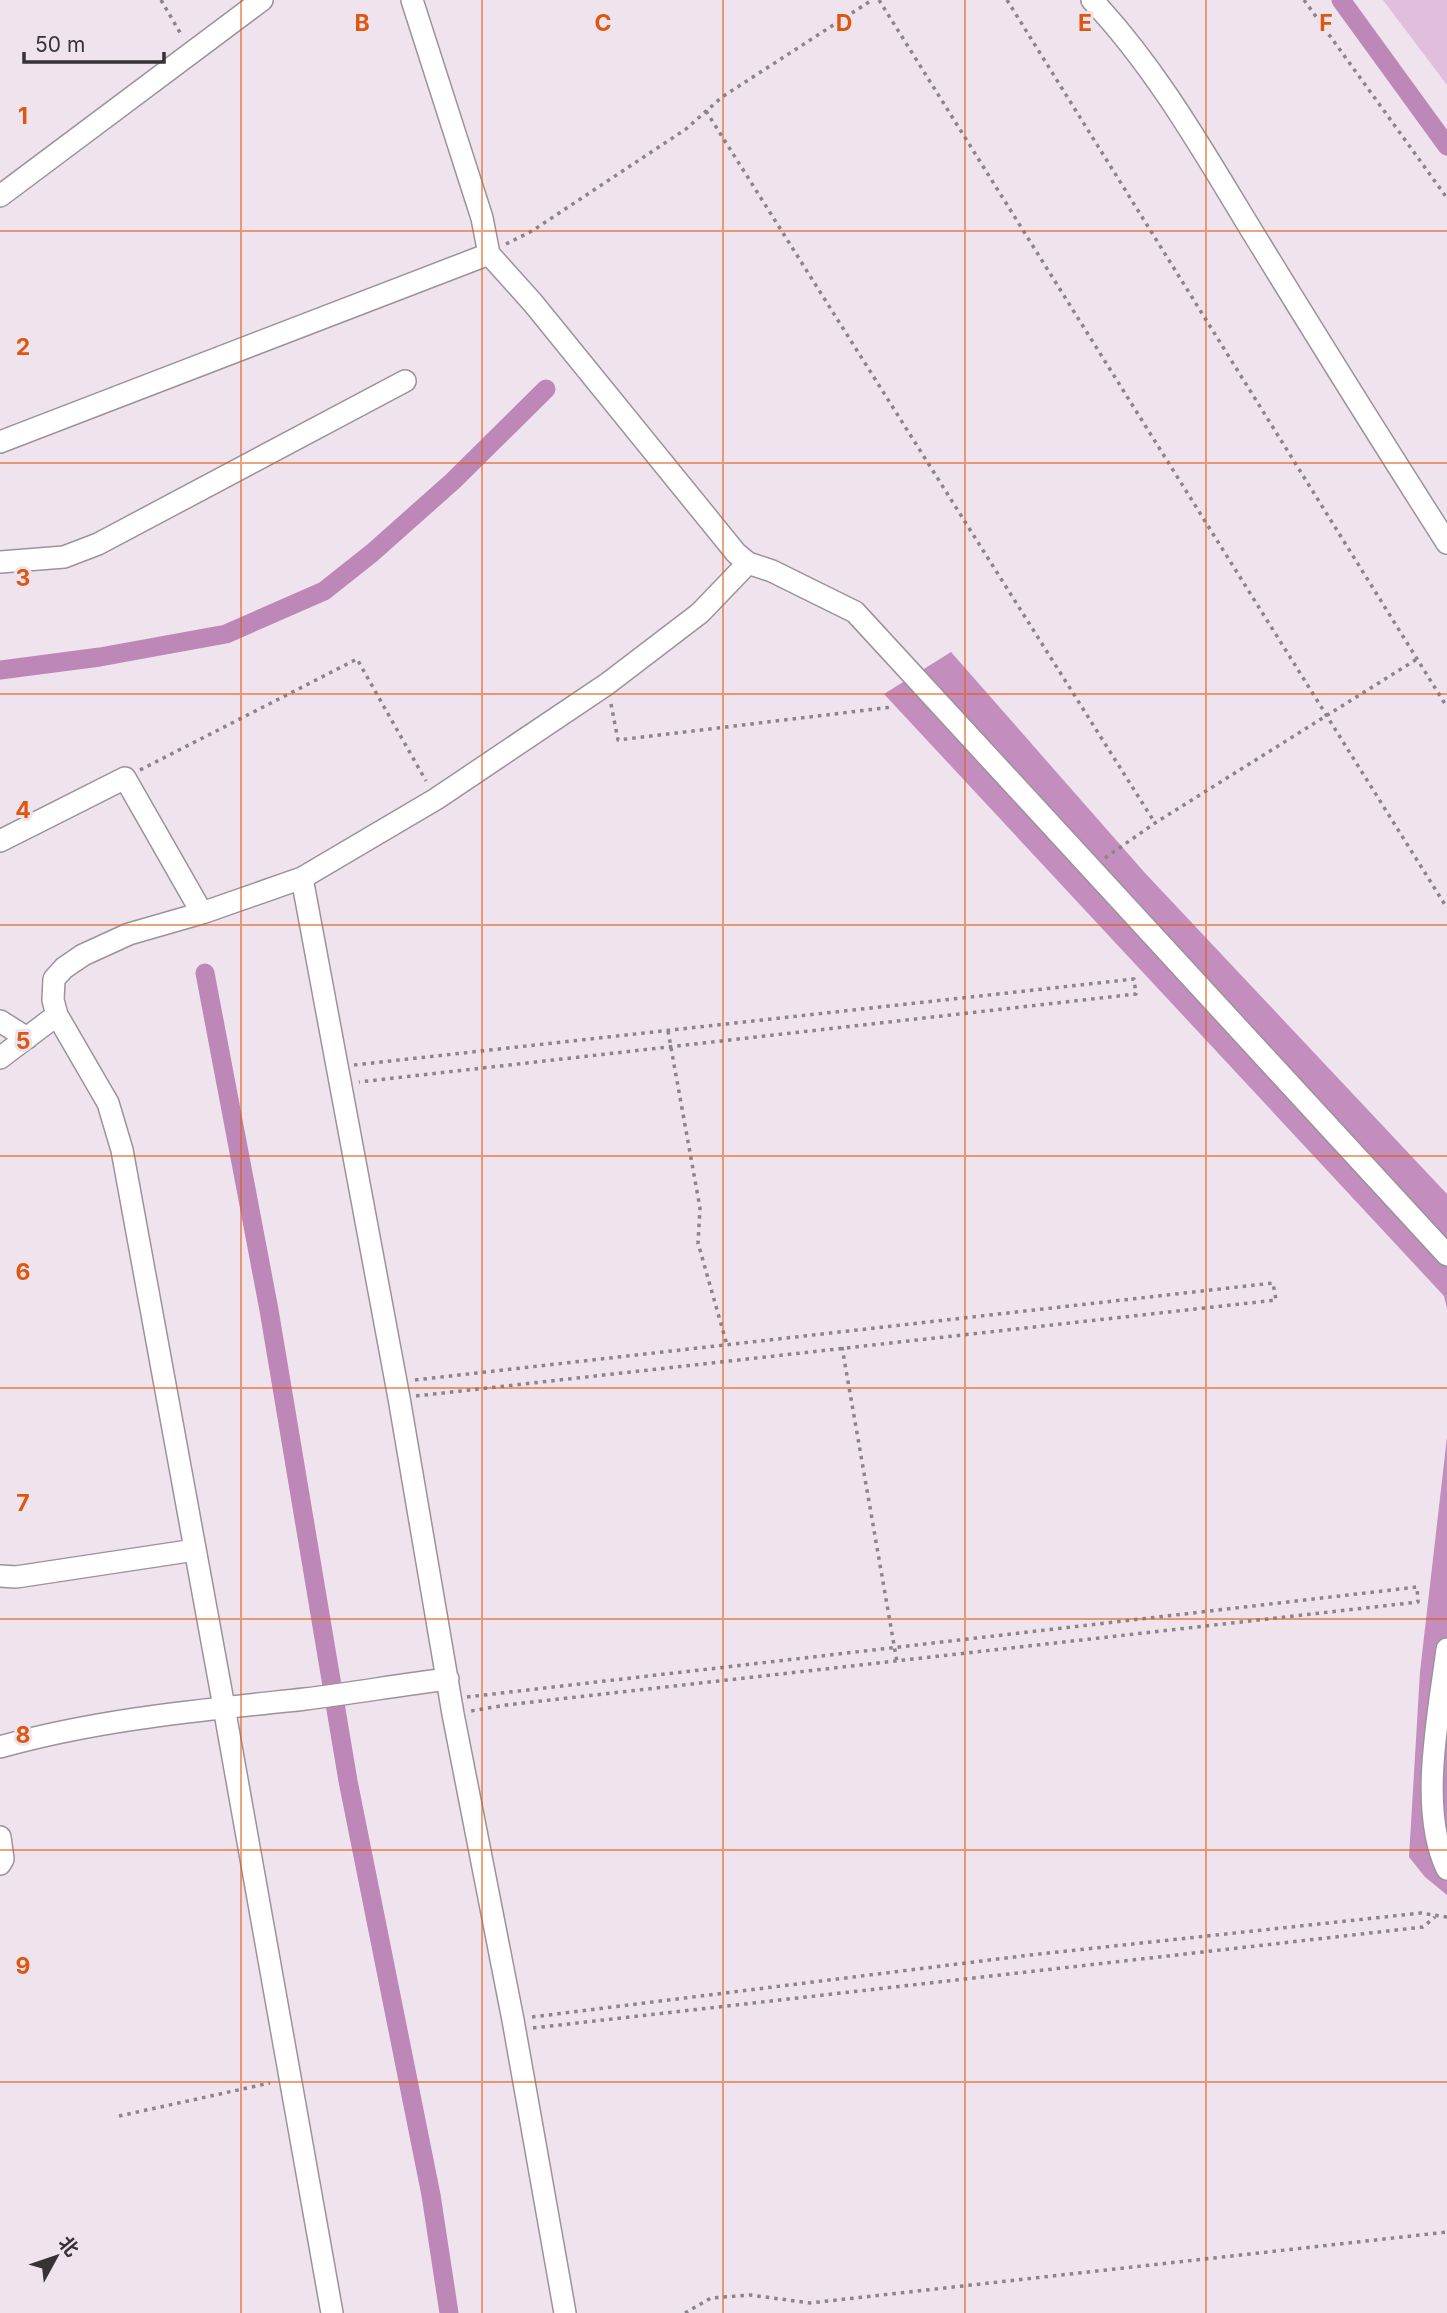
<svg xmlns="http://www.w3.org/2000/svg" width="1447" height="2313" viewBox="0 0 1447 2313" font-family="Inter,'Noto Sans SC',sans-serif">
<rect width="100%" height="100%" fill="#efe3ed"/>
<path fill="#e0bedc" d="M1383 0H1447V85Z"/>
<path fill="#c38dbe" d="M951 652 1145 873 1447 1194V1308L1444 1296 884 694Z
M1447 1437V1895L1425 1877 1409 1857 1420 1672Z"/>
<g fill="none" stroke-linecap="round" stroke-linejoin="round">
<path stroke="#bd87b7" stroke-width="19" d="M1341 0 1447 146
M0 670 100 657 226 634 324 591 372 553 453 481 546 389
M205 973 269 1310 348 1781 431 2195 449 2313"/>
<g stroke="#9d929c" stroke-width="24">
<path id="street" d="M412 0 482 218 489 254 533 303 736 553 748 563 772 571 855 612 1447 1255
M1092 0C1159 71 1207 158 1258 241 1320 342 1383 443 1447 543
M0 196 262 0
M0 442 489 254
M0 562 64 557 98 544 405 381
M0 841 125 778 202 913
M302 878 399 1398 453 1714 513 2020 565 2313
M0 1021 27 1038
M0 1058 57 1015
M0 1576 16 1577 195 1550
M1447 1649C1439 1714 1418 1809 1447 1869
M0 1747C99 1719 203 1710 305 1699 353 1693 400 1685 448 1679
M0 1837 3 1859 0 1864
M332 2313 224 1707 122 1150 108 1103 57 1015 53 1000 54 979 64 968 83 955 129 934 202 913 302 878 436 799 607 684 700 613 748 563"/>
</g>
<path stroke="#8b848a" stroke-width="3.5" stroke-dasharray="3.5 5" stroke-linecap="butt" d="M161 0 182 36
M879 0 1447 908
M1007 0 1447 707
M1304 0 1447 198
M706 111 1155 823
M506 244 532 231 686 129 722 97 872 0
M611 704 618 740 892 707
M140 770 357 659 426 781
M1105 858 1155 823 1417 659
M668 1031 700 1208 698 1243 727 1345
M354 1065 1134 979 1136 994 359 1082
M842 1347 897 1662
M415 1380 1273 1283 1276 1300 416 1396
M467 1697 1417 1587 1418 1602 506 1705 471 1711
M532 2017 1030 1955 1421 1913 1447 1917
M533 2028 1423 1927 1435 1917
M119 2116 270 2083
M685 2313 711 2298 750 2295 810 2303 1447 2232"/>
<use href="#street" stroke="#fff" stroke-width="21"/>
</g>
<path fill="none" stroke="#df570e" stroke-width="2" stroke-opacity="0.55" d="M241 0V2313M482 0V2313M723 0V2313M965 0V2313M1206 0V2313M0 231H1447M0 463H1447M0 694H1447M0 925H1447M0 1156H1447M0 1388H1447M0 1619H1447M0 1850H1447M0 2082H1447"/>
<g font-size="23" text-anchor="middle" font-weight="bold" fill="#df570e" stroke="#efe3ed" stroke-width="6" stroke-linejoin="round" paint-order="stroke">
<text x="362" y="31">B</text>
<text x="603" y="31">C</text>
<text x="844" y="31">D</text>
<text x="1085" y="31">E</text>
<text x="1326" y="31">F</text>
<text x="23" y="124">1</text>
<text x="23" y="355">2</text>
<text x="23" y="586">3</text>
<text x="23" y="818">4</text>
<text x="23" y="1049">5</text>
<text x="23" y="1280">6</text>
<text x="23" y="1511">7</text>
<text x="23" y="1743">8</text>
<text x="23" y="1974">9</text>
</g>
<g transform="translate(56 2257) rotate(50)" stroke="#efe3ed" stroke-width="5" paint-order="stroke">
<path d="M0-5L12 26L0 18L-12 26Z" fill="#363236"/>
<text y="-10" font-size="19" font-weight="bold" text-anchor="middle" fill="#363236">北</text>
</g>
<path d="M24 52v10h140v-10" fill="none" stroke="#363236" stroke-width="3.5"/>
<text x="35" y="52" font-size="21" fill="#363236" stroke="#efe3ed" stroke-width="5" paint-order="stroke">50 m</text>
</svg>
